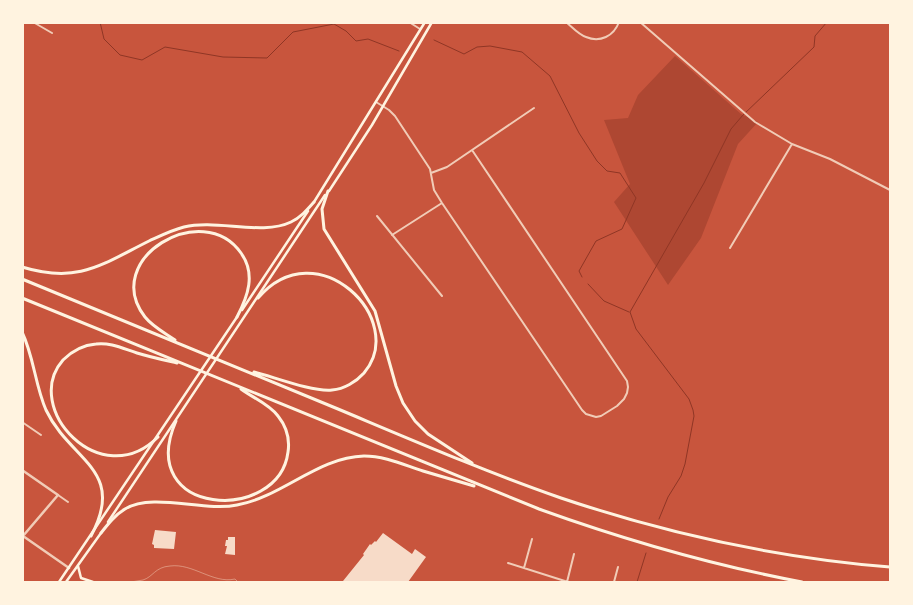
<svg xmlns="http://www.w3.org/2000/svg" width="913" height="605" viewBox="0 0 913 605" font-family="Helvetica,sans-serif">
<rect width="100%" height="100%" fill="#c8553d"/>
<path fill="#ae4732" d="M675 56 741 114 758 122 738 144 701 238 668 285 614 202 630 184 604 120 628 118 638 95Z"/>
<g fill="none" stroke-linecap="round" stroke-linejoin="round">
<path stroke="#8f3625" stroke-width="1" d="M100 22 104 39 120 55 142 60 165 47 223 57 267 58 293 32 334 24 346 31 356 41 368 39 399 51
M434 40 464 54 477 47 490 46 522 52 550 76 579 133 597 161 607 171 620 173 636 198 622 229 596 241 579 271 582 277
M588 284 604 301 629 312
M659 519 668 497 681 476 685 464 694 416 693 410 689 399 636 329 630 312 704 183 731 129 743 115 814 47 815 36 827 22
M637 582 646 553"/>
</g>
<path fill="#f7dbc8" d="M155 530 176 532 174 549 154 548V545L152 544Z
M383 533 412 554 415 549 426 557 408 582H345L343 581 364 555 363 554 370 544 371 545 375 541 376 542Z
M228 537H235V555L225 554 227 546H225L226 540H228Z"/>
<g fill="none" stroke-linecap="round" stroke-linejoin="round">
<path stroke="#f1ccb7" stroke-width="0.5" d="M131 582C135 581 139 581 143 580 153 577 155 567 170 566 193 563 213 584 235 579L238 582"/>
<path stroke="#f1ccb7" stroke-width="2" d="M33 22 52 33
M409 22 420 29
M566 22C572 27 579 35 586 37 600 43 614 36 619 22
M640 22 755 122 792 144 830 159 890 190
M376 102 389 110 395 116 430 169 434 190 442 203 582 410 586 414 596 417 601 416 617 406 624 399 627 393 628 387 627 381 472 150
M431 173 447 167 534 108
M377 216 442 296
M392 235 442 203
M730 248 792 144
M22 422 41 435
M58 495 68 502
M508 563 568 582
M524 568 532 539
M567 582 574 554
M614 582 618 567"/>
<path stroke="#f1ccb7" stroke-width="2.5" d="M22 470 58 495 23 536 69 568"/>
<path stroke="#fff3e0" stroke-width="2.5" d="M329 191 372 125 432 22
M314 202 425 22
M242 310 308 211
M108 522 325 195
M78 566 81 578 93 582
M59 582 237 317
M66 582 101 533"/>
<path stroke="#fff3e0" stroke-width="3" d="M328 191 322 209 324 229 375 311 396 386 403 403 415 421 428 434 472 463
M22 267C78 284 101 265 149 241 160 236 172 230 184 227 217 219 262 236 291 222 300 218 307 210 314 202
M22 279C128 322 233 366 338 409 412 440 486 472 561 498 668 534 779 558 890 567
M22 298 539 509C625 540 712 565 802 582
M22 332C34 357 35 385 46 410 70 461 127 469 91 536
M175 340C165 333 153 327 145 317 100 259 203 198 241 253 256 274 248 296 237 317
M254 372C274 377 312 392 332 390 344 389 356 382 364 373 409 320 317 229 258 298
M176 421C134 517 279 524 288 452 290 439 286 426 278 416 269 404 253 398 241 389
M158 437C101 494 21 408 63 360 72 351 84 345 96 344 110 342 124 349 137 353 150 357 164 360 177 363
M101 533C108 524 115 515 125 509 153 492 204 512 237 505 282 497 318 457 364 456 385 456 404 465 423 471 440 476 457 481 474 486"/>
</g>
<rect width="913" height="605" fill="none" stroke="#fff3e0" stroke-width="48"/>
</svg>
